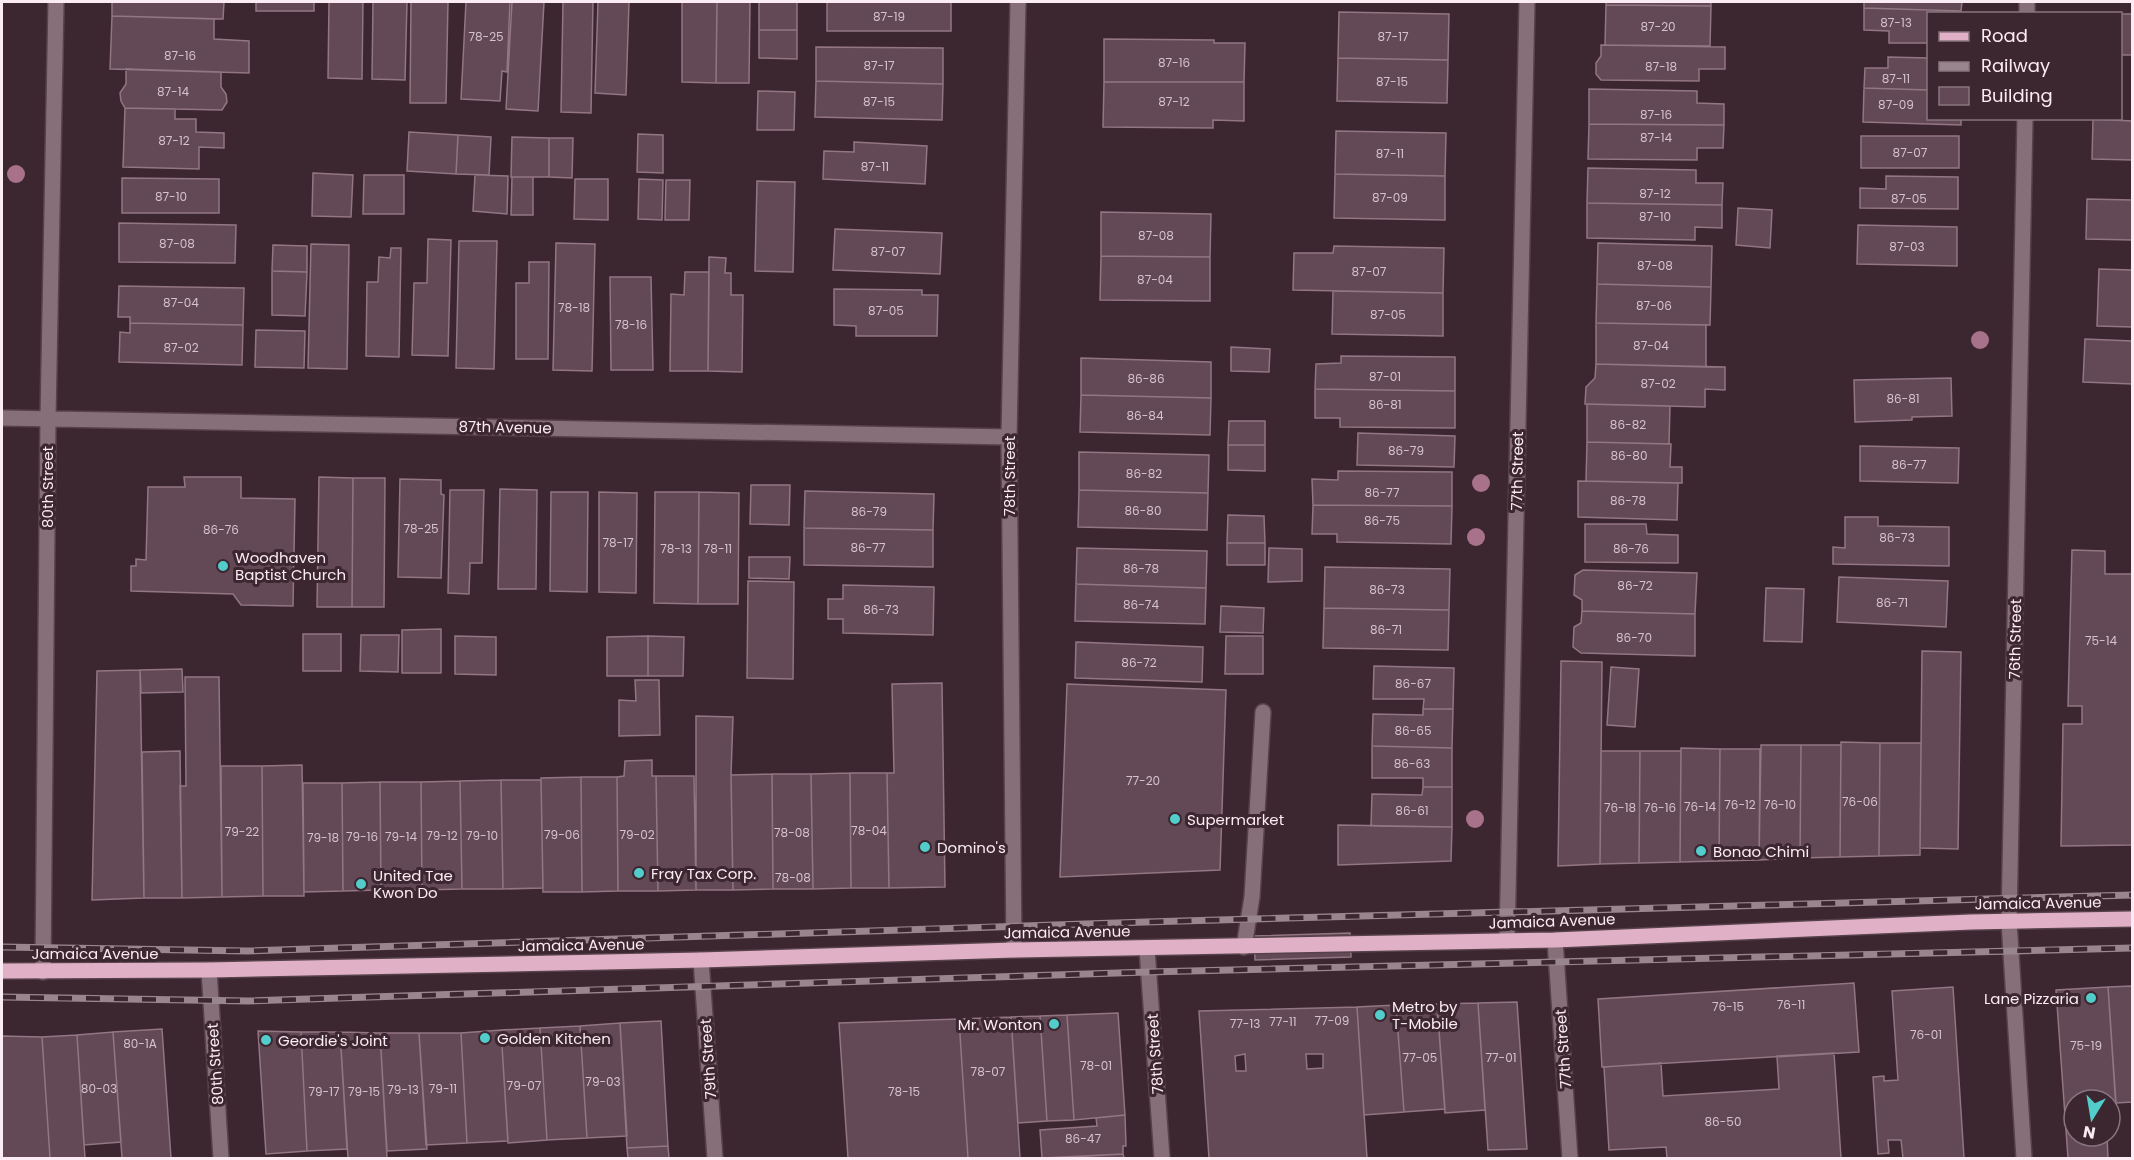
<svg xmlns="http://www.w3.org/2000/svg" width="2134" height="1160" viewBox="0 0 2134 1160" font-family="Poppins,sans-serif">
<rect width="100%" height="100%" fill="#3c2630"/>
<path fill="#634955" stroke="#927682" stroke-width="1.5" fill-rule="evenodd" d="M112 2H224L223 19 112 16Z
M256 2H314V11H256Z
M329 2H363L362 79 328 78Z
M373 2H407L405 80 372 79Z
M411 2H448L446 103H410Z
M466 2H510L507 72 502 71 500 101 461 99Z
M512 2H544L538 111 506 109Z
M563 2H593L591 113 561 112Z
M598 2H629L626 95 595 93Z
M682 2H717L716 83 682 82Z
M717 2H750L749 83H716Z
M759 2H797V30H759Z
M827 2H951V31H827Z
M1606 2H1711V6L1606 5Z
M1864 2H1962L1961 11 1864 8Z
M1606 5 1711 6 1710 46 1605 45Z
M1864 8 1961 11V14H1928V43H1889V31L1864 30Z
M1339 12 1449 14 1448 60 1338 58Z
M2120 14H2132V55H2120Z
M112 16 214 19V39L249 41V73L110 69Z
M759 30H797V59L759 58Z
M1104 39 1214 40V43H1245L1244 82H1104Z
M1601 45 1725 47V69H1699V81L1601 80 1596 74V63L1601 56Z
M816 47 943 48V84L816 81Z
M1888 57 1928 58V90L1864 88 1865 68H1888Z
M1338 58 1448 60 1447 103 1337 101Z
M126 69 221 72V87L226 94 227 102 222 110 125 108 121 101 120 93 126 84Z
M816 81 943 84 942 120 815 117Z
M1104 82H1244V121L1213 120V128L1103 127Z
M1864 88 1928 90V118H1961V125L1863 122Z
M1589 89 1697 91V103L1724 104V125L1589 124Z
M758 91 795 92 794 130H757Z
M125 108 175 109V119H196V132L224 133V148L199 147V169L123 167Z
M2093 119 2132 121V160L2092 159Z
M1589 124 1724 125 1723 148H1697V160L1588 159Z
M1336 131 1446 133 1445 176 1335 174Z
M409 132 458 135 456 174 407 171Z
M638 134 663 135V173L637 172Z
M458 135 491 137 489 175 456 174Z
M1861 136H1959V168H1861Z
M512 137 549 138V177H511Z
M549 138H573L572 178 549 177Z
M854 142 927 146 925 184 823 179 824 151 854 152Z
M1588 168 1696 170V183H1723L1722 205 1587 203Z
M313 173 353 175 351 217 312 216Z
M1335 174 1445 176V220L1334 218Z
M364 175H404V214H363Z
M475 175 508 176 507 214 473 211Z
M1886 176 1958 177V209L1860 208V188L1886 189Z
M512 177H533V215H511Z
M122 178 219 179V213H122Z
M575 179H608V220L574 219Z
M639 179 663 180 662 220 638 219Z
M666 180H690L689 220H665Z
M757 181 795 182 793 272 755 271Z
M2087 199 2132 200V240L2086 239Z
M1587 203 1722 205V228L1695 227V240L1587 238Z
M1738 208 1772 210 1770 248 1736 245Z
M1101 212 1211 214 1210 257 1101 256Z
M119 223 236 225 235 263 119 262Z
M1858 225 1957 227V266L1857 264Z
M835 229 942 233 940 274 833 270Z
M428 239 451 240 448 356 412 355 414 283H427Z
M459 241H497L494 369 456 368Z
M556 243 595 244 592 371 553 370Z
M1598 243 1712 246 1711 287 1597 284Z
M311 244 349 245 347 369 308 368Z
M273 245 307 246V272L272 271Z
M1334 246 1444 248 1443 293 1293 290 1294 253H1333Z
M391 248H401L399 357 366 356 367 282H378L379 257 390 258Z
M1101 256 1210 257V301L1100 300Z
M709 257 726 258 725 273H731V295H743L742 372 708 371Z
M529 262H549L548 359H516V283H529Z
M2099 269 2132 270V327L2097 326Z
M272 271 307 272 305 316 272 315Z
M685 272H709L708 371H670L671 294 684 295Z
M610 277H651L653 370H611Z
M1597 284 1711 287 1710 325 1596 323Z
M119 286 244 288 243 325 130 323V317H118Z
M834 289 922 290V295H938L937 336H856V326L834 325Z
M1333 291 1443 293V336L1332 334Z
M130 323 243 325 242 365 119 362 120 332 130 333Z
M1596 323 1706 325V367L1596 364Z
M256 330 305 331 304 368 255 367Z
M2085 339 2132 341V384L2083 382Z
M1231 347 1270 349 1269 372 1231 371Z
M1341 356 1455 357V391L1315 389 1316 364 1341 363Z
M1081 358 1211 362V398L1081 395Z
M1596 364 1725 367V390L1705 389V407L1585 404 1586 387 1595 378Z
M1951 378 1952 416 1912 417V420L1855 422 1854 380Z
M1315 389 1455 391V428L1340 427V418H1315Z
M1081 395 1211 398 1210 435 1080 432Z
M1587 404 1670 406 1669 444 1587 442Z
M1229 421H1265V445H1228Z
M1358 433 1455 436 1454 467 1357 465Z
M1587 442 1671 444 1670 467H1682V483L1586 481Z
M1228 445H1265V471L1228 470Z
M1860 446 1959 448 1958 483 1860 481Z
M1079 452 1209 455 1208 493 1079 490Z
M1338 471 1452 472V506L1313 505 1312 479 1338 480Z
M184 477H241V498L295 499 293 606 241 605 233 594 131 591V566H136V559L146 560 148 487H185Z
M319 477 353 478 352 607H317Z
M353 478H385L384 607H352Z
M400 479 441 480V494L444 495 441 578 398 577Z
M1578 481 1678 483 1677 520 1578 517Z
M751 485H790L789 525 750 524Z
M500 489 537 490 536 589H498Z
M450 490H484L482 563H470L469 594 448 593Z
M1079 490 1208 493 1207 530 1078 527Z
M805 491 934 494 933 530 804 528Z
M551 492H588L587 592 550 591Z
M599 492 637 493 636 593 599 592Z
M655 492H699L698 604 654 603Z
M699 492 739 493 738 604H698Z
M1313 505 1452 506 1451 544 1337 542V534H1312Z
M1228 515 1264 516 1265 543H1227Z
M1845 517H1878V526L1949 527V566L1833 564V547L1845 548Z
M1585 524H1646L1647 534 1678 535V563L1585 562Z
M804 528 933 530V567L804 565Z
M1227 543H1265V565H1227Z
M1077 548 1207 551 1206 588 1076 584Z
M1269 548 1302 549V581L1268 582Z
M2072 550 2105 551V574H2132V845L2061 846 2063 724H2082V706H2068Z
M749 557H790L789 579 749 578Z
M1325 567 1450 569 1449 610 1324 608Z
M1583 570 1697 573 1695 614 1582 611V600L1574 595 1575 575Z
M1839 577 1948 581 1946 627 1837 622Z
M748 581 794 582 793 679 747 678Z
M1076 584 1206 588 1205 624 1075 621Z
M843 585 934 587 933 635 843 633V619H828V599H843Z
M1766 588 1804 589 1802 642 1764 641Z
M1221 606 1264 608 1263 633 1220 632Z
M1324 608 1449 610 1448 650 1323 648Z
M1582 611 1695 614V656L1581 653 1573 647 1574 627 1581 623Z
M441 629V673H402V630Z
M303 634H341V671H303Z
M361 635H399L398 672 360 671Z
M455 636 496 637V675L455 674Z
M648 636 684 637 683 676H648Z
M648 636V676H607V637Z
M1226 636H1263V674H1225Z
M1076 642 1203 647 1202 682 1075 678Z
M1922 651 1961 652 1958 849 1920 848Z
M1561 661 1602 662 1600 864 1558 866Z
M1374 666 1454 668 1453 709H1423L1424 699H1373Z
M1611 667 1639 669 1635 727 1607 725Z
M182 669 183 692 141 693 140 670Z
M140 670 144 898 92 900 97 671Z
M185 677H219L222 897 182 898 180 786H186Z
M635 680H659L660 735 619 736V700L636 701Z
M942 683 945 887 889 888 887 773H894L892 684Z
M1067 684 1226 690 1220 870 1060 877Z
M1423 709H1453L1452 748 1372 746 1373 714 1423 715Z
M696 716 733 717 731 775 733 890H696Z
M1841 742 1880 743 1879 856 1840 857Z
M1880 743H1921L1920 855 1879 856Z
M1761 745H1801L1800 858 1759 860Z
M1801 745H1841L1840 857 1800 858Z
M1372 746 1452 748V787H1423V778H1372Z
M1681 748 1720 749 1719 861 1680 862Z
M1720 749H1760L1759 860 1719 861Z
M180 751 182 898H144L142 752Z
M1601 751H1640L1639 863 1600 864Z
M1640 751H1681L1680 862 1639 863Z
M652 760V776H656L658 891H618L617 777 624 776 625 761Z
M302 765 304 896H263L262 766Z
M221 766H262L263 896 222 897Z
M850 773H887L889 888H851Z
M850 773 851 888 813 889 811 774Z
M772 774H811L813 889H773Z
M772 774 773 889 733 890 731 775Z
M656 776H694L696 890 658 891Z
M581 777H617L618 891 582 892Z
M581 777 582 892H543L541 778Z
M501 780H541L543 888 503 889Z
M501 780 503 889H462L460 781Z
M460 781 462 889 422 890 421 782Z
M380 782H421L422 890H381Z
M380 782 381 890 343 891 342 783Z
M303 783H342L343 891 304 892Z
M1423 787H1452V827L1371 826 1372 794 1422 795Z
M1338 825 1452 827 1451 861 1338 865Z
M1350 933 1351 957 1255 960 1254 936Z
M1854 983 1859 1052 1602 1067 1598 999Z
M2132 986V1102L2116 1103 2108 987Z
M1953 987 1964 1158H1903L1901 1140H1888L1889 1153 1878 1154 1873 1077 1884 1076V1081L1898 1080 1892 991Z
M2108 987 2116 1108 2110 1109V1100H2074V1136H2107L2108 1158H2068L2056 990Z
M1517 1002 1527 1149 1488 1150 1478 1003Z
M1478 1003 1485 1110 1445 1113 1437 1004Z
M1437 1004 1445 1109 1404 1112 1396 1005Z
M1396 1005 1404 1112 1364 1115 1357 1007Z
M1357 1007 1367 1158H1209L1199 1011ZM1245 1054 1246 1071H1236L1235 1056ZM1306 1054H1323V1068L1307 1069Z
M1118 1013 1125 1115 1074 1120 1067 1015Z
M1067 1015 1074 1120 1047 1121 1040 1016Z
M1040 1016 1047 1121 1018 1123 1011 1017Z
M1011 1017 1020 1158H968L959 1019Z
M959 1019 968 1158H848L839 1023Z
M661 1021 668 1146 627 1148 620 1023Z
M620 1023 627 1136 587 1138 580 1026Z
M580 1026 587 1138 547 1140 540 1028Z
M540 1028 547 1140 508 1143 501 1030Z
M162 1029 171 1158H122L113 1032Z
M501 1030 508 1141 467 1143 461 1033Z
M258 1031 301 1032 307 1151 266 1154Z
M113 1032 121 1142 84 1145 77 1035Z
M301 1032H340L347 1149 307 1151Z
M340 1032 380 1033 387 1158H348Z
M380 1033H419L427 1149 387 1151Z
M419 1033H461L467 1143 426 1145Z
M77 1035 85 1158H50L42 1037Z
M2 1036 42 1037 50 1158H2Z
M1834 1053 1841 1158H1667L1666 1147 1609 1150 1604 1067 1661 1063 1663 1096 1779 1089 1777 1056Z
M1125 1115 1126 1146H1123V1154L1042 1158 1040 1130 1097 1126 1096 1118Z
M668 1146 669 1158H628L627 1148Z
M1123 1154 1124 1158H1054Z"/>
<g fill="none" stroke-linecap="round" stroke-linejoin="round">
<g stroke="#57424b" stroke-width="18">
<path id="minor" d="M2027 14V2
M2 418 1009 437
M1555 940 1570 1158
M1507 941 1527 2
M1244 947 1252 897 1263 712
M1147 949 1162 1158
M1014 950 1009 437 1018 2
M701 960 715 1158
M209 970 221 1158
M43 972 48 418 56 2
M2024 1158 2009 921 2025 118"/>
</g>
<g stroke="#57424b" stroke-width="18">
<path id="major" d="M2 971 209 970 701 960 1014 950 1555 940 1971 922 2132 919"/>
</g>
<use href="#minor" stroke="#876f79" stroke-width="15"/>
<use href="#major" stroke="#e0b1c6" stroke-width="15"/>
<g stroke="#99858e" stroke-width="7">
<path id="rail" d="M2 947 248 951 1146 922 2132 895
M2 997 249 1001 1148 972 2132 948"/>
</g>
<use href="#rail" stroke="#3c2630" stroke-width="4.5" stroke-dasharray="14" stroke-linecap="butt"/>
</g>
<g fill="#a7728a">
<circle cx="16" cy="174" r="9"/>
<circle cx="1980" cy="340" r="9"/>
<circle cx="1481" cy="483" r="9"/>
<circle cx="1476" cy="537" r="9"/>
<circle cx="1475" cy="819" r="9"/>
</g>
<g fill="#53cdcb" stroke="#3c2630" stroke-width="2">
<circle cx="223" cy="566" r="6"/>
<circle cx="1175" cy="819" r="6"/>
<circle cx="925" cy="847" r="6"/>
<circle cx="1701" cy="851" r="6"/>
<circle cx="639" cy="873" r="6"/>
<circle cx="361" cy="884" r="6"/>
<circle cx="2091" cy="998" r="6"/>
<circle cx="1380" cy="1015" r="6"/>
<circle cx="1054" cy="1024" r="6"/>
<circle cx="485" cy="1038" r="6"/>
<circle cx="266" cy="1040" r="6"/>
</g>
<g text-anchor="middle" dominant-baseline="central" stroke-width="6" stroke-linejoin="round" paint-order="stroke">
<g font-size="12" fill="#d5c2cb">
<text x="889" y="16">87-19</text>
<text x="1896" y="22">87-13</text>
<text x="1658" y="26">87-20</text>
<text x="486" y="36">78-25</text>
<text x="1393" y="36">87-17</text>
<text x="180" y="55">87-16</text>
<text x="1174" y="62">87-16</text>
<text x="879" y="65">87-17</text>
<text x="1661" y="66">87-18</text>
<text x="1896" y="78">87-11</text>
<text x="1392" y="81">87-15</text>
<text x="173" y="91">87-14</text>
<text x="879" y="101">87-15</text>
<text x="1174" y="101">87-12</text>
<text x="1896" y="104">87-09</text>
<text x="1656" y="114">87-16</text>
<text x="1656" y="137">87-14</text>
<text x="174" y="140">87-12</text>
<text x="1910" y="152">87-07</text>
<text x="1390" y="153">87-11</text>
<text x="875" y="166">87-11</text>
<text x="1655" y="193">87-12</text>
<text x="171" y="196">87-10</text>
<text x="1390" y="197">87-09</text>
<text x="1909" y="198">87-05</text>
<text x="1655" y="216">87-10</text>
<text x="1156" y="235">87-08</text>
<text x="177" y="243">87-08</text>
<text x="1907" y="246">87-03</text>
<text x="888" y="251">87-07</text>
<text x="1655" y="265">87-08</text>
<text x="1369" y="271">87-07</text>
<text x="1155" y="279">87-04</text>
<text x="181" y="302">87-04</text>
<text x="1654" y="305">87-06</text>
<text x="574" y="307">78-18</text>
<text x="886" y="310">87-05</text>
<text x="1388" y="314">87-05</text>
<text x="631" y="324">78-16</text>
<text x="1651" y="345">87-04</text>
<text x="181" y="347">87-02</text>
<text x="1385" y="376">87-01</text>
<text x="1146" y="378">86-86</text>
<text x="1658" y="383">87-02</text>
<text x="1903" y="398">86-81</text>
<text x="1385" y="404">86-81</text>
<text x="1145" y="415">86-84</text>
<text x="1628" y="424">86-82</text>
<text x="1406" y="450">86-79</text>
<text x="1629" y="455">86-80</text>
<text x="1909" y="464">86-77</text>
<text x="1144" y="473">86-82</text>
<text x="1382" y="492">86-77</text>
<text x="1628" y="500">86-78</text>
<text x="1143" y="510">86-80</text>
<text x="869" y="511">86-79</text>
<text x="1382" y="520">86-75</text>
<text x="421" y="528">78-25</text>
<text x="221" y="529">86-76</text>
<text x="1897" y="537">86-73</text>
<text x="618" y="542">78-17</text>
<text x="868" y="547">86-77</text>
<text x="676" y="548">78-13</text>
<text x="718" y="548">78-11</text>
<text x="1631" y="548">86-76</text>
<text x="1141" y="568">86-78</text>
<text x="1635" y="585">86-72</text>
<text x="1387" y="589">86-73</text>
<text x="1892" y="602">86-71</text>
<text x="1141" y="604">86-74</text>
<text x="881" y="609">86-73</text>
<text x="1386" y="629">86-71</text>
<text x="1634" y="637">86-70</text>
<text x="2101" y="640">75-14</text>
<text x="1139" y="662">86-72</text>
<text x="1413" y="683">86-67</text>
<text x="1413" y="730">86-65</text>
<text x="1412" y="763">86-63</text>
<text x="1143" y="780">77-20</text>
<text x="1860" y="801">76-06</text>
<text x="1740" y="804">76-12</text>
<text x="1780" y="804">76-10</text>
<text x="1700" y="806">76-14</text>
<text x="1620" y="807">76-18</text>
<text x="1660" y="807">76-16</text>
<text x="1412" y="810">86-61</text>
<text x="869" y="830">78-04</text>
<text x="242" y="831">79-22</text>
<text x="792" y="832">78-08</text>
<text x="562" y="834">79-06</text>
<text x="637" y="834">79-02</text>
<text x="442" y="835">79-12</text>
<text x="482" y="835">79-10</text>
<text x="362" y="836">79-16</text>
<text x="401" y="836">79-14</text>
<text x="323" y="837">79-18</text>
<text x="793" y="877">78-08</text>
<text x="1791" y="1004">76-11</text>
<text x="1728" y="1006">76-15</text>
<text x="1332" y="1020">77-09</text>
<text x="1283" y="1021">77-11</text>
<text x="1245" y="1023">77-13</text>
<text x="1926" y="1034">76-01</text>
<text x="140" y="1043">80-1A</text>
<text x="2086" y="1045">75-19</text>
<text x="1420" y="1057">77-05</text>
<text x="1501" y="1057">77-01</text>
<text x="1096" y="1065">78-01</text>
<text x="988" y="1071">78-07</text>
<text x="603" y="1081">79-03</text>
<text x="524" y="1085">79-07</text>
<text x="99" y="1088">80-03</text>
<text x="443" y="1088">79-11</text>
<text x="403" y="1089">79-13</text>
<text x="324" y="1091">79-17</text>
<text x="364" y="1091">79-15</text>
<text x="904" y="1091">78-15</text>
<text x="1723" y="1121">86-50</text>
<text x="1083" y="1138">86-47</text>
</g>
<g font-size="15" fill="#fbebf2" stroke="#3c2630">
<text transform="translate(505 427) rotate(1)">87th Avenue</text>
<text transform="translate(1517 471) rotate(-89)">77th Street</text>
<text transform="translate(1009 476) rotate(-90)">78th Street</text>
<text transform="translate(47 487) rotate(-90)">80th Street</text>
<text transform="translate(2015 639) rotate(-89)">76th Street</text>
<text transform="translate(2038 903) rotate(-1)">Jamaica Avenue</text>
<text transform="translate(1552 921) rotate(-2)">Jamaica Avenue</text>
<text transform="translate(1067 932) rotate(-1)">Jamaica Avenue</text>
<text transform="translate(581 945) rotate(-1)">Jamaica Avenue</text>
<text x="95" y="953">Jamaica Avenue</text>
<text transform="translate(1563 1049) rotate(-94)">77th Street</text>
<text transform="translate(1155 1054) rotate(-94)">78th Street</text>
<text transform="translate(708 1059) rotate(-94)">79th Street</text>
<text transform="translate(215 1064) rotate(-94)">80th Street</text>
</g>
<g font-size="15" fill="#fbebf2" stroke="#3c2630" text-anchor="start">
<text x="235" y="557">Woodhaven<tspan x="235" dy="17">Baptist Church</tspan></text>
<text x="1187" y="819">Supermarket</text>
<text x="937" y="847">Domino's</text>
<text x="1713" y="851">Bonao Chimi</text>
<text x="651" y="873">Fray Tax Corp.</text>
<text x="373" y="875">United Tae<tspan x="373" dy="17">Kwon Do</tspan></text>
<text x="2079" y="998" text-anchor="end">Lane Pizzaria</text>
<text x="1392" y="1006">Metro by<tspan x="1392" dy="17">T-Mobile</tspan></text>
<text x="1042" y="1024" text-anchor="end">Mr. Wonton</text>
<text x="497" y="1038">Golden Kitchen</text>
<text x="278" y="1040">Geordie's Joint</text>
</g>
</g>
<rect width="2134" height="1160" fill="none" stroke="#fbebf2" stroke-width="6"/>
<rect x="1927" y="12" width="195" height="108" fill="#3c2630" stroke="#88757e" stroke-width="1.5"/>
<rect x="1939" y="32" width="30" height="9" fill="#e0b1c6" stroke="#88757e" stroke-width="1.5"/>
<text x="1981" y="42" font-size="18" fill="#fbebf2">Road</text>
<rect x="1939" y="62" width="30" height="9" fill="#99858e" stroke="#88757e" stroke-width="1.5"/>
<text x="1981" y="72" font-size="18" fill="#fbebf2">Railway</text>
<rect x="1939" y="87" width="30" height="18" fill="#634955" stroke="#88757e" stroke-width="1.5"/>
<text x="1981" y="102" font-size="18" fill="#fbebf2">Building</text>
<g transform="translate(2092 1118) rotate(191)"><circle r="28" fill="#3c2630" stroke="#88757e" stroke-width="1.5"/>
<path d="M0-4.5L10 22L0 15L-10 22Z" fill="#53cdcb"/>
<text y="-9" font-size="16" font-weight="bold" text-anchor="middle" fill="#fbebf2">N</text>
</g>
</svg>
